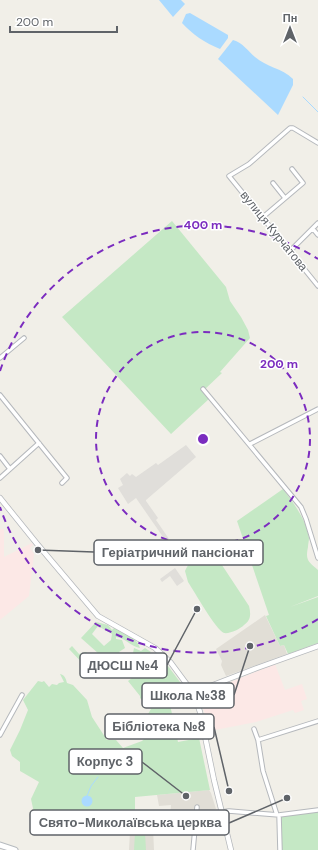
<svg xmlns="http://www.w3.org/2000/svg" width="318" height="850" viewBox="0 0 318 850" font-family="'DM Sans',sans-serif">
<rect width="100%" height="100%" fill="#f1efe8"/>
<path fill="#e0deda" d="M186 445 196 457 146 500V501L158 518 156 520 180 555 189 550 191 553 179 560 136 498 128 504 118 488 123 485 120 479 127 473 130 476 132 474 136 477 156 463 158 465Z
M175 568 184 581 177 586 170 576 162 582 160 579Z"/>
<path fill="#e1ded6" d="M265 615 280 646 284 645 287 654 226 676 221 665 222 661 216 649Z
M209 790 211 793 216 809 199 812V818L170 817 171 805 159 806 157 795Z
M137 828H153L154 850H129L130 831H136Z"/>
<path fill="#fce8e6" d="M0 529H4V557L32 543 33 545 30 548 34 554 29 596 0 620Z
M275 664 285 690 302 684 307 699 301 701 304 710 295 713 293 710 256 722 210 731 199 695Z"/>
<path fill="#c5e8c5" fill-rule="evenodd" d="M172 221 226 287 230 301 241 317 248 330 250 338 220 372 222 373 203 391 210 398 171 434 62 317Z
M283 489C294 504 306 519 309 538 309 541 308 544 308 547 305 561 309 562 318 570V596L290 607 318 597V643L288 654 284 645 280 646 266 616 269 615 237 521Z
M210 552 214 555 218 559 249 606C251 614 251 620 244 625 240 629 230 634 224 633 216 630 194 591 188 582L185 571C189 561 198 554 210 552Z
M96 622 108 625 112 630 114 628C123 632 137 637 140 648 130 646 124 637 116 637V639L122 640 125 648 119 652 120 657 132 658 134 648 141 651 145 648 151 652 123 670 111 657 96 668 97 672 90 677 89 676 86 678 84 675 86 672V667L69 649 72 646 79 654 86 652 93 659 99 654 81 638ZM98 626 112 634 111 640 104 646 92 634Z
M159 658 168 666 186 690V695L169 700 178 742 199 738 210 790 135 797V826H132V828H123L122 820H109L108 829 34 813 31 799 39 782 20 771V762L12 756 10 750 20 730 28 710 23 700 38 681 42 682 44 681 49 687 52 684 57 685 59 683 64 682 60 674C65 675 66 679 67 683L73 685 87 700 92 717 107 740H116L123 748 142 741 149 734 138 722C140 717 143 715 148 714L151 709 140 698V696L128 681Z
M318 812V850H278L277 816Z
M135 833H145L146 850H134Z"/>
<path fill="#aadaff" d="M159 0H181L185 4 173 17Z
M190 13 228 35V38L220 49C205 43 192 34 182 23L186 14Z
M233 40C243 43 248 51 255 57 266 67 282 68 293 79V85L278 115 218 59Z
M81.5 801a5.5 5.5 0 1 1 11 0a5.5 5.5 0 1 1-11 0Z"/>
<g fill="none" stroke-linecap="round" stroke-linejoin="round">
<path stroke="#aadaff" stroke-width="1" d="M303 97 318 112
M87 796 91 786 98 777"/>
<g stroke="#b5b8bc" stroke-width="5.5">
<path id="minor" d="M318 143 293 128H290L249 164 229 176 318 286
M273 183 285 198
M263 217 303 183 292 169
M313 229 318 235
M290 251 318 223
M0 358 24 338
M203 389 301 507 306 519 318 558
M0 395 67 478 62 483
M250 444 318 409
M0 456 10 469
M0 478 39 443
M254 729 258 740 263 771 277 815
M0 735 22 695
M258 740 318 721
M221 812 229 811 279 815 318 810
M279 815 280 850
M193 850 197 807"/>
</g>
<g stroke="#b5b8bc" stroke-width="6">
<path id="tertiary" d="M0 498 38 545 98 616 155 648 171 663 194 694 200 712 214 780 231 850
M194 694 200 690 257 668 318 646"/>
</g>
<g stroke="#b6babf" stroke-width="7">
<path id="secondary" d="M0 845 15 850"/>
</g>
<use href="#minor" stroke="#fff" stroke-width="3.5"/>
<use href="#tertiary" stroke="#fff" stroke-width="4.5"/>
<use href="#secondary" stroke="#fff" stroke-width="5"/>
</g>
<g fill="none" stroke="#7b2cbf" stroke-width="2" stroke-dasharray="7 5">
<circle cx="203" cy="439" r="107"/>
<path d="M318 619A214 214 0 0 1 0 507M0 371A214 214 0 0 1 318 259"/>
</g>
<g text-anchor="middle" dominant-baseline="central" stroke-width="3" stroke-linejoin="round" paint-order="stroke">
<g font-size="12" fill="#5f6368" stroke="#fff">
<text transform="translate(274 231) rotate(51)">вулиця Курчатова</text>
</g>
</g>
<circle cx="203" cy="439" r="6" fill="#7b2cbf" stroke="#fff" stroke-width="2"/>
<g font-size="12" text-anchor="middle" font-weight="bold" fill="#7b2cbf" stroke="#fff" stroke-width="3" stroke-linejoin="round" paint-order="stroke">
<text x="203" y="229">400 m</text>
<text x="279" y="368">200 m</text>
</g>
<path fill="none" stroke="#5f6368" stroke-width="1.5" d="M38 550L94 552M197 609L167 665M250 646L234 695M229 791L214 727M186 796L142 762M287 798L229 823"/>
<g fill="#5f6368" stroke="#fff" stroke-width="1.5">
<circle cx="38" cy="550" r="4"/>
<circle cx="197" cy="609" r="4"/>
<circle cx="250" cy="646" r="4"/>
<circle cx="229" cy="791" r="4"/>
<circle cx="186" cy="796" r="4"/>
<circle cx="287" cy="798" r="4"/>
</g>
<g fill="#fff" stroke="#5f6368" stroke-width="1.5">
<rect x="94" y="540" width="169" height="25" rx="4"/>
<rect x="80" y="653" width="87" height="25" rx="4"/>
<rect x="142" y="683" width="92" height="25" rx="4"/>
<rect x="105" y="714" width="109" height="25" rx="4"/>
<rect x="69" y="749" width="73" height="25" rx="4"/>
<rect x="30" y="810" width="199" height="25" rx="4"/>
</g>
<g font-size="13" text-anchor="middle" font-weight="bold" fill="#5f6368">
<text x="178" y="557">Геріатричний пансіонат</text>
<text x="123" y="670">ДЮСШ №4</text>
<text x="188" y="700">Школа №38</text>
<text x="159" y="731">Бібліотека №8</text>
<text x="105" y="766">Корпус 3</text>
<text x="130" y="827">Свято-Миколаївська церква</text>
</g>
<g transform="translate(290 28)" stroke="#ffffff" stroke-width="3" paint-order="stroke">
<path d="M0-3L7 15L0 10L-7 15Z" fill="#5f6368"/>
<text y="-6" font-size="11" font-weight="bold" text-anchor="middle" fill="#5f6368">Пн</text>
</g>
<path d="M10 26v6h107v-6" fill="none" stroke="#5f6368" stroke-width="2"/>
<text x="16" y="26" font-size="12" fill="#5f6368" stroke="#ffffff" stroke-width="3" paint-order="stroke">200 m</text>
</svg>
